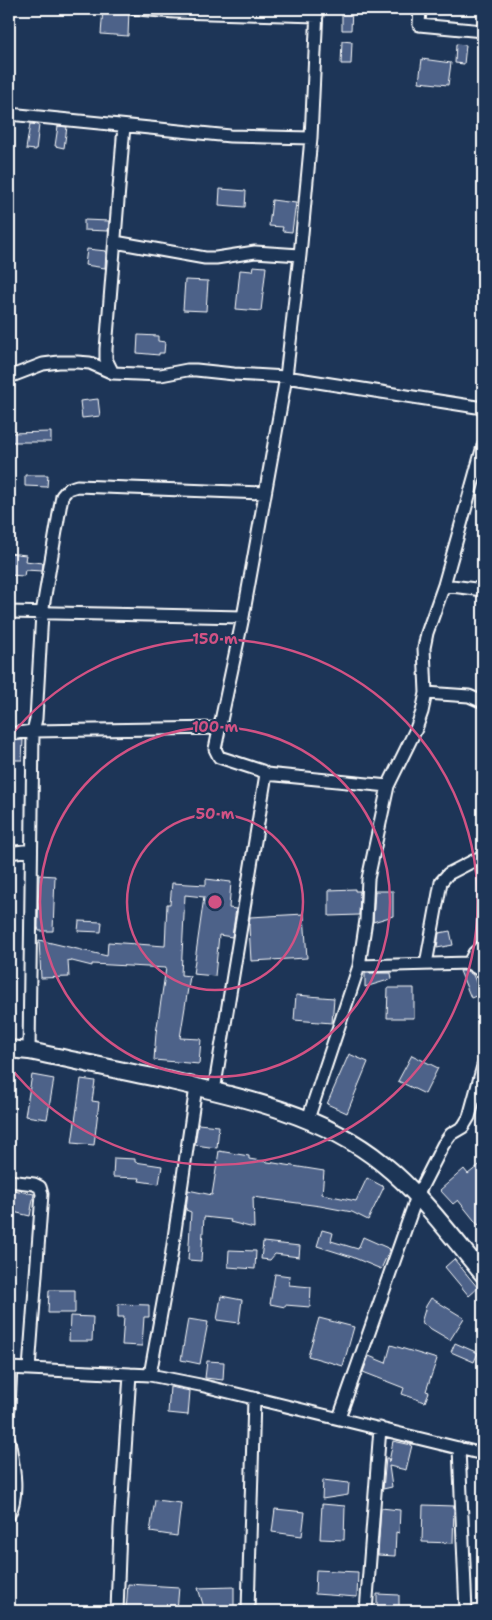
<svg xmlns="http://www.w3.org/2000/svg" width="492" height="1620" viewBox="0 0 492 1620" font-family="'Shantell Sans',sans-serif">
<rect width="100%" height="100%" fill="#1d3557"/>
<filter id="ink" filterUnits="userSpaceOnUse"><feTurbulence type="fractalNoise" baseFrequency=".02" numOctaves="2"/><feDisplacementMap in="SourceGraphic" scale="10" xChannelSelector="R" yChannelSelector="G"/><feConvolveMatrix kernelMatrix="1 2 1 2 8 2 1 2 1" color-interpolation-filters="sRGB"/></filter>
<g filter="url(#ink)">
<path fill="#4d6289" stroke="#fff" d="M103 9 129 10 128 36 101 34Z
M342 9H352L351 30H342Z
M342 41 352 42 351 64H341Z
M456 44 466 45 464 64 455 63Z
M422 59 451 63 448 85 419 82Z
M30 124 39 125 36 150 26 149Z
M58 126 67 127 64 148 55 146Z
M220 189 246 191 245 207 219 205Z
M272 200 296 203 292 232 282 231 283 227 269 226Z
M84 220 109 221 108 231 84 230Z
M87 249 106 251 105 268 85 265Z
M253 266 266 267 261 311 236 309 240 270 252 271Z
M185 280 208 281 206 311 183 310Z
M138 335 158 336V341L165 342 164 353H159V355L137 353Z
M98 399 100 416 82 418 80 401Z
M51 432V442H9V433Z
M25 475H48L47 487 25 486Z
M9 553 26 555 25 561 43 563 42 571 25 570 24 576 9 575Z
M23 740 22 760H9V741Z
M39 875 55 876 53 931H39L38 927Z
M206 879 231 882 229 908 236 909 232 937 219 935 215 976 193 974 204 897 185 895 181 975 190 976 180 1038 201 1039 199 1064 154 1060 156 1033 166 968 92 964V966L68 960 69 977 41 978 39 940 107 956 108 942 165 946 167 904H170L172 883 206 885Z
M355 889V891H360L359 915 329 916V890Z
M375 891H393V916L373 922Z
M304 914 307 958 251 961 249 926 250 917Z
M79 921 102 922 101 932 78 931Z
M450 931 453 945 437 948 439 933Z
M460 971H467L473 975 481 994 471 998Z
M365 973H391L392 979 365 987Z
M388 988H414V1018H387Z
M296 995 334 998 332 1023 294 1020Z
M349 1054 368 1062 347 1113 327 1104Z
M412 1055 438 1068 425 1094 398 1081Z
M32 1075 54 1079 47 1119 25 1116Z
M81 1079 95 1081 92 1101 99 1102 94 1145 72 1143Z
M198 1124 219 1126 217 1148 195 1145Z
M219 1151 249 1156V1159L324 1171 322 1194 356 1201 367 1178 384 1187 368 1220 352 1212 320 1206 253 1197 254 1228 230 1222 231 1220 204 1217 201 1261 188 1260 191 1212 186 1210 188 1190 212 1195Z
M114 1158 135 1159V1162L162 1166 159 1184 139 1181 140 1178 113 1177Z
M483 1162V1221L478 1225 458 1200 453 1204 440 1190 464 1169 468 1174Z
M9 1189 34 1194 30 1216 9 1211Z
M322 1230 333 1233 331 1241 358 1249 363 1237 390 1249 381 1269 352 1257 317 1246Z
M263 1242 300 1246 299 1257 275 1254 270 1260 261 1259Z
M229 1250 256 1251 255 1269 228 1267Z
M454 1259 478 1288 469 1296 445 1267Z
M275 1274 290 1276 289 1285 311 1287 310 1307 285 1305V1307L270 1304Z
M49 1290H75V1313H48Z
M221 1296 242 1300 239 1323 217 1320Z
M431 1298 464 1318 450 1340 421 1323 426 1306Z
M118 1304 149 1305V1317H144L142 1346 122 1345 124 1317H118Z
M70 1316 93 1317 92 1341H69Z
M319 1318 354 1327 343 1366 308 1356Z
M188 1319 208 1322 200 1364 181 1360Z
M455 1343 478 1353 474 1362 451 1352Z
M391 1345 437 1359 426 1391 429 1392 425 1402 402 1394 404 1388 363 1372 369 1356 386 1363Z
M207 1361 224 1362 223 1380 205 1378Z
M170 1387 190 1391 188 1415 168 1413Z
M393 1441 412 1445 406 1470 389 1466 392 1487 383 1489 386 1458H388L389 1462Z
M323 1480 349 1483 348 1495 322 1499Z
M155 1500 181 1503 177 1536 150 1532Z
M322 1504 345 1506 344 1540 320 1539Z
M423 1505 454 1506 453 1543 422 1542Z
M381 1508 400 1510 399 1533 396 1532 395 1556 378 1555Z
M275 1509 305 1512 302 1536 272 1532Z
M316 1570 358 1572 357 1597 315 1594Z
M128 1584 179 1587 177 1611H126Z
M234 1587V1611H205L198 1588Z
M377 1594 399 1595V1611H377Z"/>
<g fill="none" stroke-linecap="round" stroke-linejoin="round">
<g stroke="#fff" stroke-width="15">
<path id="street" d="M136 9 175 12 317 16
M420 9 419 25 483 31
M9 114 230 136 311 138
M115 242 205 258H216L255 252 300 255
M113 373 106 359V349L124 126
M9 377 43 364 59 362H77L90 363 113 373 161 375 187 370H196L234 374 286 377 483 408
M444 585 483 590
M9 612 243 617
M426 693 469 696 483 702
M9 734 33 731 220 728
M266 774 388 786
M9 853 31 850
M469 963 474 953 483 945
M426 964 441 882 448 874 483 856
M359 966 469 963 483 972
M29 1051 33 731 36 719 42 613 62 496 68 489 77 486 265 493
M214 1091 266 774 262 771 219 757 215 749 243 617 286 377 300 255 311 138 317 9
M308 1119 359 966 366 920 368 879 388 786 416 729 422 712 426 693 424 648 427 633 444 585 483 446
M9 1181 34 1184 40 1187 42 1194 29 1369
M9 1368 150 1375 200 1385 483 1454
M150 1375 171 1258 196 1087
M9 1408 11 1368
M339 1418 417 1196 443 1145 451 1134 463 1127 469 1117 483 1066
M9 1440C13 1463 20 1493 9 1515
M459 1448 466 1611
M117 1611 120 1528 130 1374
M248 1611 254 1398
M366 1611 380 1428"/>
</g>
<g stroke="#fff" stroke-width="20">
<path id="secondary" d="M9 1049 29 1051C73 1060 117 1070 162 1079 237 1096 321 1113 382 1163 421 1194 451 1236 483 1274"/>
</g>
<use href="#street" stroke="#1d3557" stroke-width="11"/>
<use href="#secondary" stroke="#1d3557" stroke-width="16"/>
</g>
</g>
<g fill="none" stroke="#d15284" stroke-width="2.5">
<circle cx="215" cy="902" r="88"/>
<circle cx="215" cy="902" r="175"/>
<path d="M9 738A263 263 0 1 1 9 1066"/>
</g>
<circle cx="215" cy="902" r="8" fill="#d15284" stroke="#1d3557" stroke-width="2.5"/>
<g font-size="15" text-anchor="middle" font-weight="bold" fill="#d15284" stroke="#1d3557" stroke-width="4" stroke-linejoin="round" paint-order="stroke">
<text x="215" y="644">150 m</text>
<text x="215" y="732">100 m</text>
<text x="215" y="819">50 m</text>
</g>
<rect width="492" height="1620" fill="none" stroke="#1d3557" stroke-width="30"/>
<rect x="15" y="15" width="462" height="1590" fill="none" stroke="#fff" stroke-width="2" filter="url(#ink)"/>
</svg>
